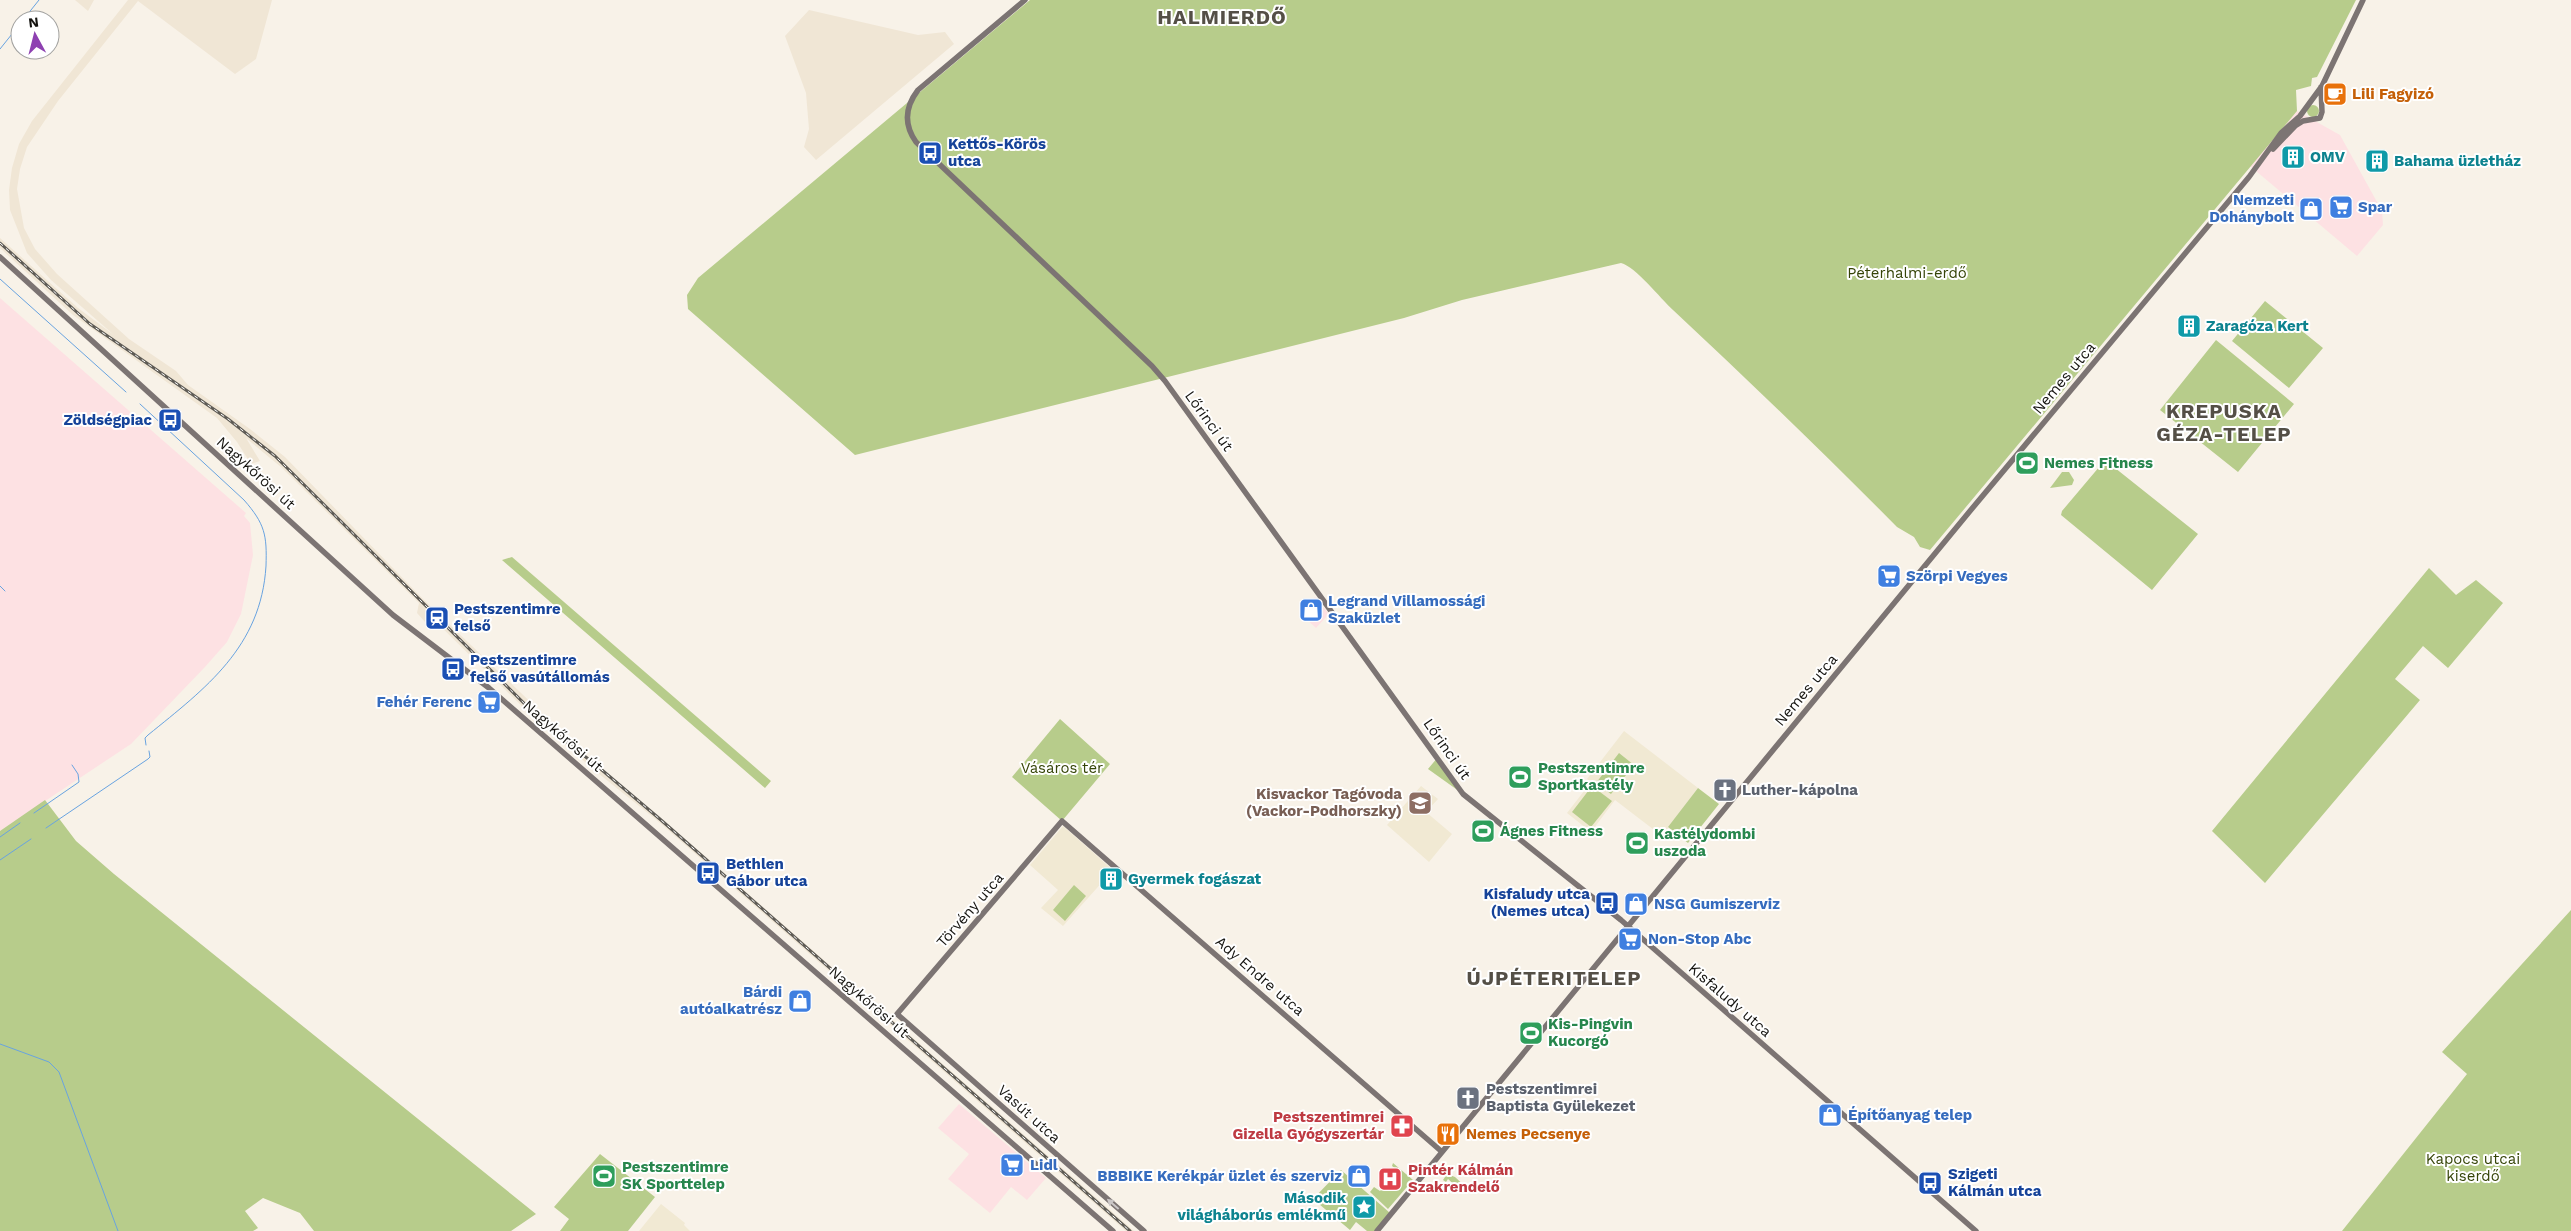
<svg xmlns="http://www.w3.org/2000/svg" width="2571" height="1231" viewBox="0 0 2571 1231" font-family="'Work Sans',sans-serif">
<rect width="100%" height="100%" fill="#f8f2e8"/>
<path fill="#fde1e3" d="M2297 111 2340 135 2382 211 2383 225 2357 256 2250 166Z
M0 298 246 513 244 516 250 523 253 555 241 614 227 642 205 667 131 744 0 831Z
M1315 597 1329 614 1316 628 1301 614Z
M959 1104 1046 1178 1027 1200 1011 1187 990 1213 948 1179 969 1154 938 1128Z"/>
<path fill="#f0e6d5" d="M75 0H94L88 11Z
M128 0H272L256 59 235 74 138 1 58 101 27 147 20 169 17 189 24 228 35 249 57 274 129 339 176 371 188 385 250 429 285 457 423 599 596 765 662 819 1134 1231H1126L659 822 593 769 528 712 432 618 426 623 417 613 419 603 281 467 246 438 260 461 251 464 237 442 217 418 73 315 0 248V238L78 308 114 335 51 280 27 253 10 210 9 190 12 168 19 144 32 121Z
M809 10 918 35 945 32 954 44 816 160 804 147 809 129 806 93 785 36Z"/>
<path fill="#f1e9d3" d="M1624 731 1698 788 1662 836 1615 800 1591 832 1567 813 1591 782 1587 779Z
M1421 786 1438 799 1426 812 1452 834 1429 862 1387 825Z
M1063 826 1113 870 1063 926 1041 908 1058 890 1030 865Z
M661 1204 685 1223 684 1225 690 1231H639Z"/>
<path fill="#b7cc8b" d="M1030 0H2356L2317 77 2312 78 2311 86 2296 90 2297 111 1930 550 1920 547 1914 537 1897 527C1824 453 1749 381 1673 310 1660 298 1636 267 1621 263L1462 300 1404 318 855 455 688 309 687 295 698 278Z
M2307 111a6 6 0 1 1 12 0a6 6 0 1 1-12 0Z
M2265 301 2323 348 2289 388 2232 341Z
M2216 340 2294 404 2238 472 2160 410Z
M2105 460 2198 534 2152 590 2061 515 2062 511Z
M2062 472H2069L2074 480 2072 485 2050 488Z
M512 557 771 781 765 788 502 560Z
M2429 568 2456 595 2476 580 2503 603 2448 668 2423 646 2395 679 2420 700 2265 883 2212 831Z
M1060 719 1110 764 1062 821 1012 777Z
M1619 753 1634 765 1611 794 1596 783Z
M1438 757 1463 794 1428 769Z
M1592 786 1612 801 1591 827 1572 812Z
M1698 788 1719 804 1688 843 1668 827Z
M45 800 76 841 114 874 536 1214 511 1231H314L300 1213 263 1198 245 1211 258 1228 253 1231H0V831Z
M1074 885 1086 896 1065 921 1053 910Z
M2571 910V1231H2342L2467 1074 2442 1052Z
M600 1154 655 1197 628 1231H560L569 1219 554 1207Z
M1393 1163 1413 1180 1388 1209 1370 1192 1374 1187 1380 1191 1385 1186 1386 1191 1397 1189 1401 1173 1392 1166Z
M1341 1170 1390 1213 1377 1231H1367L1356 1222 1350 1230 1313 1199Z
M1447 1174 1455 1177 1468 1189 1459 1194 1461 1191 1448 1179 1446 1182 1443 1180Z"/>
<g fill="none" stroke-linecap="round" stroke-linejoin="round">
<path stroke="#68a3e0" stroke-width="1" d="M23 20 39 0
M0 49 20 24
M0 279 126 392
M140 404 244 500C265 524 267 535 266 566 261 647 206 688 148 735L145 738 146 745
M0 586 5 591
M34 813 79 782 78 774 72 765
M46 828 148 759 150 757 149 751
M0 837 20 823
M0 860 31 839
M0 1044 49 1062 59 1072 118 1231"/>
<path stroke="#7c7473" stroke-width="5.5" d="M1025 0 918 90C905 107 904 125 916 142L1152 366 1165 381 1463 794 1621 920 1976 1231
M2273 149 2295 126 2303 121 2320 118 2322 112 2321 87
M0 257 393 615 489 688 1113 1231
M1144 1231 897 1014 1062 821 1441 1151
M1377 1231 1970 511 2249 177 2281 133 2300 116 2322 86 2363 0"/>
<g stroke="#5e5b55" stroke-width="3">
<path id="rail" d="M0 243 90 324 228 419 275 456 551 730 596 765 661 820 1130 1231"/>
</g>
<use href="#rail" stroke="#fff" stroke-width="1" stroke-dasharray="4" stroke-linecap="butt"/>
</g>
<defs><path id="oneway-solid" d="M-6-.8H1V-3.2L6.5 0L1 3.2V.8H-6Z" transform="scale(1.25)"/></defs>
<use fill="#cbc7c7" href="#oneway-solid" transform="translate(1113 1204) rotate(-139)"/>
<defs>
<g id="cafe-square" transform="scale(1.25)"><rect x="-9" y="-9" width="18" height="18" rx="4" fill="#e8710a" stroke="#fff"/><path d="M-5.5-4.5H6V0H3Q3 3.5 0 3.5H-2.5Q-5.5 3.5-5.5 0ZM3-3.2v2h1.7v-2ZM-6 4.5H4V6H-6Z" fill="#fff"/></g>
<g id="bus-square" transform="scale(1.25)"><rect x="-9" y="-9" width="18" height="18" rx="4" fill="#1a4fb4" stroke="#fff"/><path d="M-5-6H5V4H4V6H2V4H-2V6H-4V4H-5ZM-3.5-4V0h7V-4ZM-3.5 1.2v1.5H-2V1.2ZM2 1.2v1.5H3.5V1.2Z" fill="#fff"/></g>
<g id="building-square" transform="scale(1.25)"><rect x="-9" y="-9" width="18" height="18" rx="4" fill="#0f9aa8" stroke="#fff"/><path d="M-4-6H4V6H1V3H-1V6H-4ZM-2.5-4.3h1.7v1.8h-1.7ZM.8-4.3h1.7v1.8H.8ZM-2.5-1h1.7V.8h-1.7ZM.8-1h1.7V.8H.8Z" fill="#fff"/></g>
<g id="supermarket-square" transform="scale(1.25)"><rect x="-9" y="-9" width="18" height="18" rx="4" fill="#3f7fe0" stroke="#fff"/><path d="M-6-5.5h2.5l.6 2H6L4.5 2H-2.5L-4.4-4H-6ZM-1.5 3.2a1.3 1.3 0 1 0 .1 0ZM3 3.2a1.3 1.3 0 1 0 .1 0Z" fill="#fff"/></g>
<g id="shop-square" transform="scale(1.25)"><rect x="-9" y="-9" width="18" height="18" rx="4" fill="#3f7fe0" stroke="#fff"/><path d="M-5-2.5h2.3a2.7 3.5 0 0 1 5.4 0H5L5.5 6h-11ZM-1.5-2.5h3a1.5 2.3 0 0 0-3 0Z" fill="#fff"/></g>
<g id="stadium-square" transform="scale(1.25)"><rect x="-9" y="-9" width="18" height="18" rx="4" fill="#2e9e5b" stroke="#fff"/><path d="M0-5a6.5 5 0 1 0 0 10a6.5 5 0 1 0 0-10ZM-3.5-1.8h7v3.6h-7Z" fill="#fff"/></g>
<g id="station-square" transform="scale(1.25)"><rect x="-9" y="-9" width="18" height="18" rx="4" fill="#1a4fb4" stroke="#fff"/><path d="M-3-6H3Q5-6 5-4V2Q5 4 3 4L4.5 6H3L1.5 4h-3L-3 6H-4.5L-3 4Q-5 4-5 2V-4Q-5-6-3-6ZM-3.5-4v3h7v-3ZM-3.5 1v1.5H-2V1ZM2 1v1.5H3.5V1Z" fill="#fff"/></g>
<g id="church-square" transform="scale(1.25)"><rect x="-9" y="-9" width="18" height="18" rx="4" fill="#6b7280" stroke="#fff"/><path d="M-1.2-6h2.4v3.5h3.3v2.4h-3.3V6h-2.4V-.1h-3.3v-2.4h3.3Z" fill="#fff"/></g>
<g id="school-square" transform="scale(1.25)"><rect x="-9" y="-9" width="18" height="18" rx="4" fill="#8d6e63" stroke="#fff"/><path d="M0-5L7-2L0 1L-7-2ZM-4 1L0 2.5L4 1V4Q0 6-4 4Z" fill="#fff"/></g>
<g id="pharmacy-square" transform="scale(1.25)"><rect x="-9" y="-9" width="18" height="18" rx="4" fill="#e0444e" stroke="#fff"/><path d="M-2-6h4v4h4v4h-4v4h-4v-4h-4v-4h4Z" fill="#fff"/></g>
<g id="restaurant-square" transform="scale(1.25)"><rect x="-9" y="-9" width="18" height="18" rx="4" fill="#e8710a" stroke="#fff"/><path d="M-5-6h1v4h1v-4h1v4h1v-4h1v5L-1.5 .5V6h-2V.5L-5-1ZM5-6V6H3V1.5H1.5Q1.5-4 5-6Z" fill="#fff"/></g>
<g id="hospital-square" transform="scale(1.25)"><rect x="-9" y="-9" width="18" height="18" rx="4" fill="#e0444e" stroke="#fff"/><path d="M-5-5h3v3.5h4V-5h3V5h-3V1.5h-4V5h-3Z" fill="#fff"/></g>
<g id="sight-square" transform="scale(1.25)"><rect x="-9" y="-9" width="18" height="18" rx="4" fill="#0f9aa8" stroke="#fff"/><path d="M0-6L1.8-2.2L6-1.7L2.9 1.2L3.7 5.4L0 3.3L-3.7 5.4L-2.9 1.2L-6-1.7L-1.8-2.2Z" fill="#fff"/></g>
</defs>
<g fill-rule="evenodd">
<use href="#cafe-square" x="2335" y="94"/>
<use href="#bus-square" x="930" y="153"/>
<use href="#building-square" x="2293" y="157"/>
<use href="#building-square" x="2377" y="161"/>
<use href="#supermarket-square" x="2341" y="207"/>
<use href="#shop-square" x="2311" y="209"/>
<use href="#building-square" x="2189" y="326"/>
<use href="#bus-square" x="170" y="420"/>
<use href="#stadium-square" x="2027" y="463"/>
<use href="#supermarket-square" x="1889" y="576"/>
<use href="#shop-square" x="1311" y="610"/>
<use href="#station-square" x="437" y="618"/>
<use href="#bus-square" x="453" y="669"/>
<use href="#supermarket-square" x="489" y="702"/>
<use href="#stadium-square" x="1520" y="777"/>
<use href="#church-square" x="1725" y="790"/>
<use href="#school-square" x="1420" y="803"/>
<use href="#stadium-square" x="1483" y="831"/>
<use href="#stadium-square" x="1637" y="843"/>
<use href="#bus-square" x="708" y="873"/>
<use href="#building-square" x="1111" y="879"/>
<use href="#bus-square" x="1607" y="903"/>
<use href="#shop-square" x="1636" y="904"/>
<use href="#supermarket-square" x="1630" y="939"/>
<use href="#shop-square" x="800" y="1001"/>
<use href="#stadium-square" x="1531" y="1033"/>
<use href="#church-square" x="1468" y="1098"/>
<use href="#shop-square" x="1830" y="1115"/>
<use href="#pharmacy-square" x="1402" y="1126"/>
<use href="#restaurant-square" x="1448" y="1134"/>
<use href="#supermarket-square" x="1012" y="1165"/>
<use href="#stadium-square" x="604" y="1176"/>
<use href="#shop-square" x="1359" y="1176"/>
<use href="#hospital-square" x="1390" y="1179"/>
<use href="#bus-square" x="1930" y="1183"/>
<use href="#sight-square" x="1364" y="1207"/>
</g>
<g text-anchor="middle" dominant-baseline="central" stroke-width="4" stroke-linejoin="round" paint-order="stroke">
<g font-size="15" font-weight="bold" fill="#c56008" stroke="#fff" text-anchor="start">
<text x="2352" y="94">Lili Fagyizó</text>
<text x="1466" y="1134">Nemes Pecsenye</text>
</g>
<g font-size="15" font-weight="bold" fill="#164399" stroke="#fff" text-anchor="start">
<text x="948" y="144">Kettős-Körös<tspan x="948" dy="17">utca</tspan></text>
<text x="152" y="420" text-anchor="end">Zöldségpiac</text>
<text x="454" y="609">Pestszentimre<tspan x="454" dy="17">felső</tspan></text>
<text x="470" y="660">Pestszentimre<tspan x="470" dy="17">felső vasútállomás</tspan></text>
<text x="726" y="864">Bethlen<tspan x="726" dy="17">Gábor utca</tspan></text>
<text x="1590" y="894" text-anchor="end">Kisfaludy utca<tspan x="1590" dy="17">(Nemes utca)</tspan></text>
<text x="1948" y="1174">Szigeti<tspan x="1948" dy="17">Kálmán utca</tspan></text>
</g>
<g font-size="15" font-weight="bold" fill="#0d838f" stroke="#fff" text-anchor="start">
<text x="2310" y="157">OMV</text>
<text x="2394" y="161">Bahama üzletház</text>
<text x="2206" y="326">Zaragóza Kert</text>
<text x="1128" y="879">Gyermek fogászat</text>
<text x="1346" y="1198" text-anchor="end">Második<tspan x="1346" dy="17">világháborús emlékmű</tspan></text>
</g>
<g font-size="15" font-weight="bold" fill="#366cbe" stroke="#fff" text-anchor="start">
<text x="2294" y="200" text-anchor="end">Nemzeti<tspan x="2294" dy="17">Dohánybolt</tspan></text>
<text x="2358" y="207">Spar</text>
<text x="1906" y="576">Szörpi Vegyes</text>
<text x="1328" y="601">Legrand Villamossági<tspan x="1328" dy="17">Szaküzlet</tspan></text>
<text x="472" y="702" text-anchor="end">Fehér Ferenc</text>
<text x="1654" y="904">NSG Gumiszerviz</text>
<text x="1648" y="939">Non-Stop Abc</text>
<text x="782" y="992" text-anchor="end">Bárdi<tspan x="782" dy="17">autóalkatrész</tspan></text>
<text x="1848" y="1115">Építőanyag telep</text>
<text x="1030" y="1165">Lidl</text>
<text x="1342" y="1176" text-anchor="end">BBBIKE Kerékpár üzlet és szerviz</text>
</g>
<g font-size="15" fill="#354407" stroke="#fff">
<text x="1907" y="273">Péterhalmi-erdő</text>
<text x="1062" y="768">Vásáros tér</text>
<text x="2473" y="1159">Kapocs utcai<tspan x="2473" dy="17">kiserdő</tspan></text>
</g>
<g font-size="15" fill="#151410" stroke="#fff">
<text transform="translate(2064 378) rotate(-50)">Nemes utca</text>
<text transform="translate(1209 421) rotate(54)">Lőrinci út</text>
<text transform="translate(256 473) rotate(42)">Nagykőrösi út</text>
<text transform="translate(1806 690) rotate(-50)">Nemes utca</text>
<text transform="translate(563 736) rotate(41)">Nagykőrösi út</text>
<text transform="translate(1447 749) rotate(55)">Lőrinci út</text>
<text transform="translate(970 910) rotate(-49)">Törvény utca</text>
<text transform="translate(1260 976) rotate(41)">Ady Endre utca</text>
<text transform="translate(1730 1000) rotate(41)">Kisfaludy utca</text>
<text transform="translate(869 1002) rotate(41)">Nagykőrösi út</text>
<text transform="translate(1029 1114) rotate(42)">Vasút utca</text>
</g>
<g font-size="15" font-weight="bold" fill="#27864d" stroke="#fff" text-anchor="start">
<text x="2044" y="463">Nemes Fitness</text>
<text x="1538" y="768">Pestszentimre<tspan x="1538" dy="17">Sportkastély</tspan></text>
<text x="1500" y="831">Ágnes Fitness</text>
<text x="1654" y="834">Kastélydombi<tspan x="1654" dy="17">uszoda</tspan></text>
<text x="1548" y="1024">Kis-Pingvin<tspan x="1548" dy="17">Kucorgó</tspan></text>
<text x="622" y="1167">Pestszentimre<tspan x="622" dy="17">SK Sporttelep</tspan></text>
</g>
<g font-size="15" font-weight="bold" fill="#5b616d" stroke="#fff" text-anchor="start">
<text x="1742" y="790">Luther-kápolna</text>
<text x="1486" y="1089">Pestszentimrei<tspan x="1486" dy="17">Baptista Gyülekezet</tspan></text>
</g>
<g font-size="15" font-weight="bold" fill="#785e54" stroke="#fff" text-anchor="end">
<text x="1402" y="794">Kisvackor Tagóvoda<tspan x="1402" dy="17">(Vackor-Podhorszky)</tspan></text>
</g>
<g font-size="15" font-weight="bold" fill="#be3a42" stroke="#fff" text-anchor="end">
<text x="1384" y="1117">Pestszentimrei<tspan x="1384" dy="17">Gizella Gyógyszertár</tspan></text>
<text x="1408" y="1170" text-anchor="start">Pintér Kálmán<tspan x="1408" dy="17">Szakrendelő</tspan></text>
</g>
<g font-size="20" font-weight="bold" letter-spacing="1" fill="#544f46" stroke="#fff">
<text x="1222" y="17">HALMIERDŐ</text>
<text x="2224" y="411">KREPUSKA<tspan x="2224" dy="23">GÉZA-TELEP</tspan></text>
<text x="1554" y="978">ÚJPÉTERITELEP</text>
</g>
</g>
<g transform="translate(35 35) rotate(353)"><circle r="24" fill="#ffffff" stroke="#a1a19f"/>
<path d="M0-4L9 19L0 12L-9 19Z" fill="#8e41b1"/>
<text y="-8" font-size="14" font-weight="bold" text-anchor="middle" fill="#151410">N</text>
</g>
</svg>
